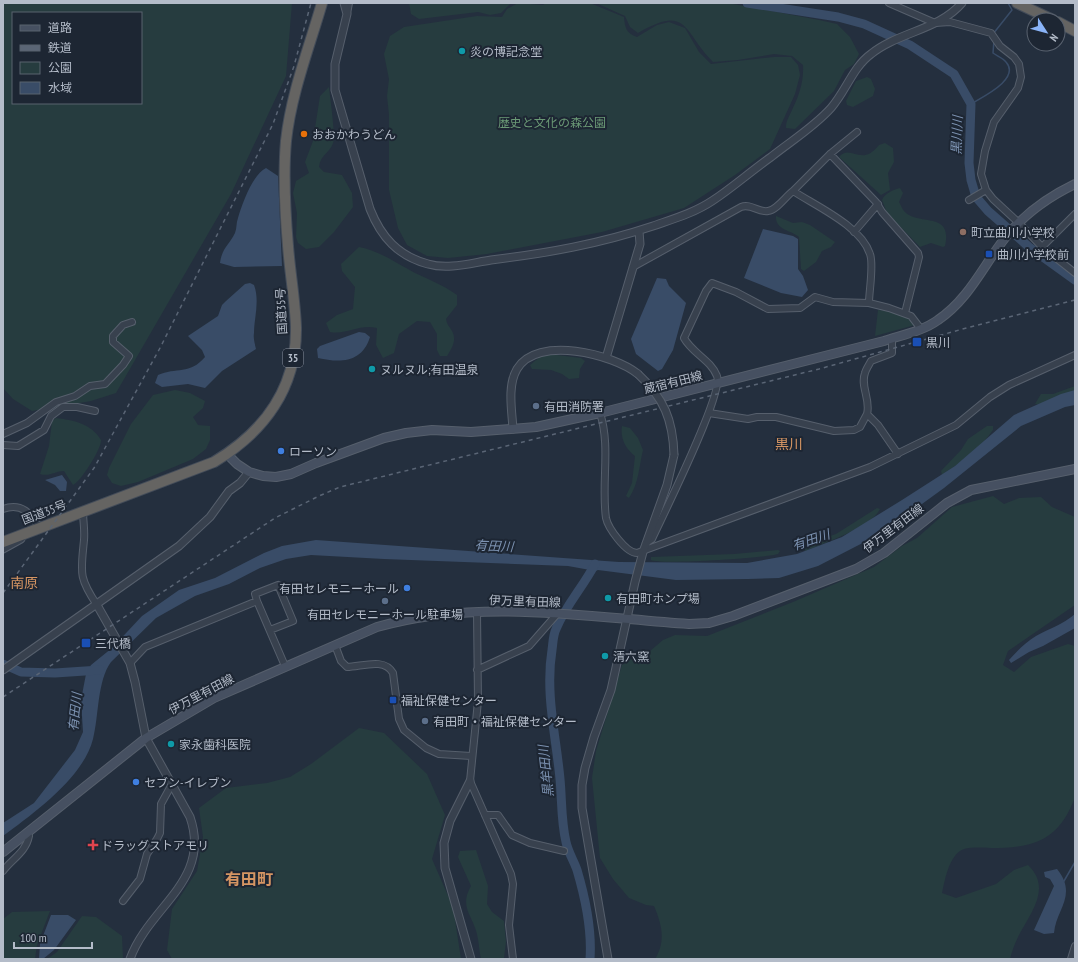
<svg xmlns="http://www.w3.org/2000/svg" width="1078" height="962" viewBox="0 0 1078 962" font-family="'PT Sans Narrow','Noto Sans JP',sans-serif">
<rect width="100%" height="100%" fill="#242f3e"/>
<path fill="#263c3f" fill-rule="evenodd" d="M3 3H292L286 76 231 194 116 393 91 401 32 411 13 399 3 388ZM13 13H141V103H13Z
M409 3H511L501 13 490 15 478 12 419 19 411 14Z
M518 3 543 5 546 3H590L624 17C625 28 626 33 637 37L657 25 669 22 685 28 699 52 711 64 774 57H791L798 65 800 75 795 94 770 149 735 175 684 208 602 232 487 254 448 258 427 256 407 245 398 228 389 190V115L387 96 389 79 384 54 390 36 404 27 477 16 502 17 507 9Z
M596 3H728L819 20 837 24 850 37 859 54 854 64 845 70 834 91 795 129 786 128C786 120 789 117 792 110 799 96 804 81 803 65L792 56 774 54 738 60 713 62C682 31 689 4 638 33L630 27 625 16Z
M867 77 871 79 875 89 873 96 853 107 847 105 846 101 856 81Z
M329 87C330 97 336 137 333 143 330 153 320 155 319 167L324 172 342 175 352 193 353 207 334 232 319 247 306 249 298 243 296 237 297 213 293 193 296 181 309 173 305 162 313 141 320 96Z
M885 143 893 148 894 162 888 173 890 190 881 195 839 157C851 143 861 168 879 145Z
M900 188 903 193 899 202C901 205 902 209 904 211 918 227 953 210 945 246L943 247 931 243 920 247 887 213 882 200C885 193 893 190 900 188Z
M776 216 793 223 802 222 810 225 835 242 831 247 822 251 816 262 804 271 801 269 799 237C791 230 775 230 776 216Z
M359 247C380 251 396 263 415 273 430 280 443 285 457 295V305L446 319C447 325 449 326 452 331 457 340 452 348 447 356H440L437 350V334L430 322 417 321 399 334 394 353 383 358 376 345 377 328C359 324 347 335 330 332L326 323 337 315 353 309 355 287 342 271 341 264Z
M878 310C892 312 906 312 915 325L875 336Z
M549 354 581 358 585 361 580 369 579 378 569 379 562 374 551 370 532 369 530 365 541 356Z
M1075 386V393L1042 405 1035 404 1041 394H1053Z
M175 390 190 393 205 401 203 408 193 417 198 425 210 426V440L206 449 193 459 138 482 121 486 112 483 107 475 109 468 131 424 153 395Z
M56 418C73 420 92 424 101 440 102 448 80 483 73 485L64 471C55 471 50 477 40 474L49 446 52 421Z
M622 426 630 428 638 438 643 450C639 466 639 483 629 498L626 496 632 483 635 456C626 449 620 439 622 426Z
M987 426H993V430C980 449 961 462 942 475L941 471 961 450 968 439Z
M993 496 1004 504 1019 498 1041 497 1052 507 1075 517V605L1008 651 1003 665 1014 672 1031 657 1068 644 1075 646V797C1059 840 1035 848 991 848 982 848 968 846 960 851 948 860 945 880 942 893L956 898 996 884 1014 870 1028 865C1052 888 1031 912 1019 935 1015 943 1012 951 1010 959H655C666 941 662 925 654 906L646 905 629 898 613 879 600 858 592 778 596 751 622 665 633 658 643 657 663 640 675 635 707 636 793 602 874 567 902 546 917 538 952 507Z
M877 508 880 509C871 528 825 542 806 551L804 550 803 548 811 542 836 534Z
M778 550 780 551 778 554C765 558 660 565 651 560V557L734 554Z
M359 728 384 733 427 774 445 815 432 859 453 907 461 959H172L167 950 172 909 197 871 203 837 199 808 226 788 267 783 290 777 311 764Z
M476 850 488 886 487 904 492 912 504 921 506 942 504 958 502 959H481C479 951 479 942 477 934 472 914 459 907 471 886L458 857 460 851Z
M50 911 37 945 35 959H3V919L12 912Z
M82 916 96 917 122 936 123 959H47L57 952Z"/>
<path fill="#394c67" d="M266 168 278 176 282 266 234 267 220 263C222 248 229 245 235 233 237 228 236 223 238 218 242 204 253 174 266 168Z
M763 229 793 236 798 239V269L803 276 808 290 802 297 781 293 744 278Z
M657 278 666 279 669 286 686 303 673 350 662 369 658 371 636 354 631 339Z
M250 283 254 285C260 301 254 318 254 333 253 339 255 344 256 349L222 371 205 388 188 384 162 387 155 383 158 375C176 367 190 375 205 357L202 350 188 336 218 316 222 305 226 301 245 284Z
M359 332 365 333 370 337C362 363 340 363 318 358L317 349 320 346Z
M1075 390V405L1065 407 1021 426 944 488 882 533 818 566 779 578 748 579 676 580 598 570 593 572 590 570 568 566 384 559 311 555 286 559 260 568 229 584 195 596 156 618 111 662C97 681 99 716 93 739 83 778 34 813 3 836V823L34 803 75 750 83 732 81 700 86 674 91 665 112 648 142 616 179 590 215 578 264 553 282 546 316 540 619 562 747 563 797 554 842 537 902 500 955 466 1014 415 1061 394Z
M62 475 67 482 66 491H60L55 485 45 480Z
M1075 614V628L1043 646 1029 652 1011 663 1009 660C1017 651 1026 642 1036 636 1050 628 1062 625 1075 614Z
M1057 869C1078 895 1056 909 1054 933L1044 934 1034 930 1054 886 1050 879 1045 877 1044 872Z
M51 915H68L76 920 54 950 43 959H39L40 944Z"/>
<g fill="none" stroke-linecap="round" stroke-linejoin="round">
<path stroke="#394c67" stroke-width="1.5" d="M993 34 1012 10 1008 3
M971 104C982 97 1021 79 1006 62 1003 58 997 56 993 53L994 40
M1064 881 1075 862"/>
<path stroke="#394c67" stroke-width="9" d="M747 3 838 17 864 24 910 45 954 74 971 104 969 163 971 180 976 197 988 211 1029 247 1075 280
M3 664 21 672 55 673 100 670
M590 959C592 931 585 897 577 870 574 861 568 852 566 842 561 821 562 800 560 779 556 736 545 693 552 650 553 643 553 635 556 629 566 605 583 587 595 564"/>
<g stroke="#565f6c" stroke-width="8">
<path id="minor" d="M889 3 935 23 950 22 991 33 1000 46 1014 57 1019 64 1021 77 1018 88 994 122 985 151 981 174 986 190 993 199 1019 223 1042 247 1075 273
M347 14 349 3
M857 132 830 154 793 191C816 206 861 226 870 254 874 265 869 291 869 303L889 308 911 316 921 329
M830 154 876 202 882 212 918 253 919 257 905 313
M969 200 986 190
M854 232 878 204
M1042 247 1075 214
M633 267 741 207C751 203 759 213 768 211 777 210 786 196 793 191
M892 338V353L871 361C869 365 866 369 865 373 860 386 871 400 867 414L878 425 898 454
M600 413C611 447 601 483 606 518 608 528 626 553 637 553L870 467 956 425 990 397 1009 385 1075 355
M709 413 748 419 757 417H776L834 431 854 430 860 427 867 414
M3 434 27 423 56 402 75 396 90 386 105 384 123 365 129 356 113 342V336L123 325 132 322
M3 445 18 446 44 430 51 416 63 407H77L95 411
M3 509C22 502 31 514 40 528
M83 511C83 521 85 530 84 540 81 572 78 577 97 605
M646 543 652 539C663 515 724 393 717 376 711 360 692 353 684 338L706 291 712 283 736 292 768 309 800 308 815 297 833 302 869 303
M257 601 255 594 278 585 293 621 270 630
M477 612 478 701 470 781 511 874 513 884 509 925 513 959
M335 645 341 661 347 667C361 667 384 657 393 673L399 719 404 730 426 748 439 754 471 756
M130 663 145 647 257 601 285 666
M477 670 529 646 557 614
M485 815H498L512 835 530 843 564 851
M3 871C12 859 26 852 29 836L27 833
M123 901 140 879 147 854 157 839 160 833 161 804 172 784
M1071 959 1075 946"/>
</g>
<g stroke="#565f6c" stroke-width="9">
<path id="tertiary" d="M344 3 347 14 335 64V90L370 209C381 237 398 256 428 264 448 270 471 263 491 260 548 253 599 244 653 226 673 219 694 213 712 201 732 188 751 171 771 157 791 141 814 127 831 108 846 91 853 67 871 54 898 32 939 30 962 3
M606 358 640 244 639 231
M513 429C512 411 507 386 517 369 537 335 613 354 638 374
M3 549 21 539
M97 605 130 663 135 682 146 738 190 817C212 881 149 906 130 959
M3 670 179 546 210 517 229 491 240 483 249 472
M470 781 450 821 444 843 445 868 471 959
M608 959 582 808V785L585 768 594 737 611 690 635 582 643 552 667 485 674 455"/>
</g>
<g stroke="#565f6c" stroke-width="10">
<path id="secondary" d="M227 454 237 464 249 472 263 476 276 477 291 474 316 463 384 438 406 433 432 430 471 432 536 427 600 413 884 341C902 335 923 331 938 320 969 299 983 266 1005 238 1024 214 1048 197 1075 184
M3 852 146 738 214 698 377 627C478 598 587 617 689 624L709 623 733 616 856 569 884 553 947 503 971 490 1075 469"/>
</g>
<g stroke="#434c59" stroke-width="12">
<path id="trunk" d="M1017 3 1053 20
M1058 22 1075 31
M3 542 214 462C264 432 297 388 296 327 295 300 290 273 288 246 285 211 283 175 286 141 291 94 309 48 322 3"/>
</g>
<use href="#minor" stroke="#38414e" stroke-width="6"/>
<use href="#tertiary" stroke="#38414e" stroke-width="7"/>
<use href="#secondary" stroke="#465061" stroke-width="8"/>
<use href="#trunk" stroke="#656462" stroke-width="10"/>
<path stroke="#5a6575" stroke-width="1.5" stroke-dasharray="4 4" stroke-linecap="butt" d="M3 593 94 468 160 348 273 124 294 66 311 3
M3 697 275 518 319 496 340 487 819 369 970 327 1075 300"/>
<g stroke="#565f6c" stroke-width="9" stroke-linecap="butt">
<path id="tertiary-bridge" d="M638 374C664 398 673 420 674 455"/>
</g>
<use href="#tertiary-bridge" stroke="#38414e" stroke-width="7"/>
</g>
<g fill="#0f9aa8" stroke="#1d2633" stroke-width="1.5">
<circle cx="462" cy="51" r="4"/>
<circle cx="372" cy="369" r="4"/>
<circle cx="608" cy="598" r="4"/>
<circle cx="605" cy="656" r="4"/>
<circle cx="171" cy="744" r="4"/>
</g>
<circle fill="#e8710a" stroke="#1d2633" stroke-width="1.5" cx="304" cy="134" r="4"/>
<circle fill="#8d6e63" stroke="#1d2633" stroke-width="1.5" cx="963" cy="232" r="4"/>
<g fill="#1a4fb4" stroke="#1d2633" stroke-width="1.5">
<rect x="985" y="250" width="8" height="8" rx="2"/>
<rect x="912" y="337" width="10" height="10" rx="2"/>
<rect x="81" y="638" width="10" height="10" rx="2"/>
<rect x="389" y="696" width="8" height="8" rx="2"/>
</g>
<g fill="#5c6f8a" stroke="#1d2633" stroke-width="1.5">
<circle cx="536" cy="406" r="4"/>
<circle cx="385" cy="601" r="4"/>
<circle cx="425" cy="721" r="4"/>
</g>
<g fill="#3f7fe0" stroke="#1d2633" stroke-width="1.5">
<circle cx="281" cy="451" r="4"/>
<circle cx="407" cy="588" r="4"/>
<circle cx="136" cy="782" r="4"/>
</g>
<path fill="#e0444e" stroke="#1d2633" stroke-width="1.5" d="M91 839h4v4h4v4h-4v4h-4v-4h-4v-4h4z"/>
<g text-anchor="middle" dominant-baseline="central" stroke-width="4" stroke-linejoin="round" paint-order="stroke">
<rect fill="#1d2633" stroke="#878f9c" stroke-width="1" x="283" y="349" width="20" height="18" rx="3"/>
<g font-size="11" font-weight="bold" fill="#b4bcc9">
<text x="293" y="358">35</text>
</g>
<g font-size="12" fill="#b4bcc9" stroke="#1d2633" text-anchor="start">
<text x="470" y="51">炎の博記念堂</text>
<text x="312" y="134">おおかわうどん</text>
<text x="971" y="232">町立曲川小学校</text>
<text x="997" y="254">曲川小学校前</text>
<text x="926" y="342">黒川</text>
<text x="380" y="369">ヌルヌル;有田温泉</text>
<text x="544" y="406">有田消防署</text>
<text x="289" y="451">ローソン</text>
<text x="399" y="588" text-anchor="end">有田セレモニーホール</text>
<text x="616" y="598">有田町ホンプ場</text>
<text x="385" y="614" text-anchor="middle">有田セレモニーホール駐車場</text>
<text x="95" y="643">三代橋</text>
<text x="613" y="656">清六窯</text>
<text x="401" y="700">福祉保健センター</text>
<text x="433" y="721">有田町・福祉保健センター</text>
<text x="179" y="744">家永歯科医院</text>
<text x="144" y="782">セブン-イレブン</text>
<text x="101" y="845">ドラッグストアモリ</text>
</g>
<g font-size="12" fill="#6b9a76" stroke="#1d2633">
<text x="552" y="122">歴史と文化の森公園</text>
</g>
<g font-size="12" fill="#b4bcc9" stroke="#1d2633">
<text transform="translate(281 311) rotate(-93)">国道35号</text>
<text transform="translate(673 382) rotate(-14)">蔵宿有田線</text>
<text transform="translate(44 512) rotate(-21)">国道35号</text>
<text transform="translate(893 528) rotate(-37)">伊万里有田線</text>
<text transform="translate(525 601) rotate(2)">伊万里有田線</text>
<text transform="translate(201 694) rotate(-28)">伊万里有田線</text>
</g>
<g font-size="13" font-style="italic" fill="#7c92b1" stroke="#1d2633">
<text transform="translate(957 135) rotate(-88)">黒川川</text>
<text transform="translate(811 540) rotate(-19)">有田川</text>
<text transform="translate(494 546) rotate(3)">有田川</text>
<text transform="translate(75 712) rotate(-84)">有田川</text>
<text transform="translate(546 771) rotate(-96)">黒牟田川</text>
</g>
<g font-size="14" fill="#d59563" stroke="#1d2633">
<text x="789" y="444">黒川</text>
<text x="24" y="583">南原</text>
</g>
<g font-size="16" font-weight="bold" fill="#d59563" stroke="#1d2633">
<text x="249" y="879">有田町</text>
</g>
</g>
<rect width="1078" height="962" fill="none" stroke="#b4bcc9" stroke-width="8"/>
<rect x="12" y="12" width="130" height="92" fill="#1d2633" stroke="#59626f"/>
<rect x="20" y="25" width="20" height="6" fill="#465061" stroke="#59626f"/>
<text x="48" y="32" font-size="12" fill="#b4bcc9">道路</text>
<rect x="20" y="45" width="20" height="6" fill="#5a6575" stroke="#59626f"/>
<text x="48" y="52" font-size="12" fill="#b4bcc9">鉄道</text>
<rect x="20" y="62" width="20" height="12" fill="#263c3f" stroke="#59626f"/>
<text x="48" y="72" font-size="12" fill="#b4bcc9">公園</text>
<rect x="20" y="82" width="20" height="12" fill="#394c67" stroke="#59626f"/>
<text x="48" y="92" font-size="12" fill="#b4bcc9">水域</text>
<g transform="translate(1046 32) rotate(126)"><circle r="19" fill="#1d2633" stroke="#59626f"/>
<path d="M0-3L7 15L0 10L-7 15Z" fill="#8ab4f8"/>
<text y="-6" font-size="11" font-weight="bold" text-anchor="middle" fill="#b4bcc9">N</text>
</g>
<path d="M14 942v6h78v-6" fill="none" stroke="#b4bcc9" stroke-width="2"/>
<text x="20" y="942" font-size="12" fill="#b4bcc9" stroke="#1d2633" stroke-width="3" paint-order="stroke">100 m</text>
</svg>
